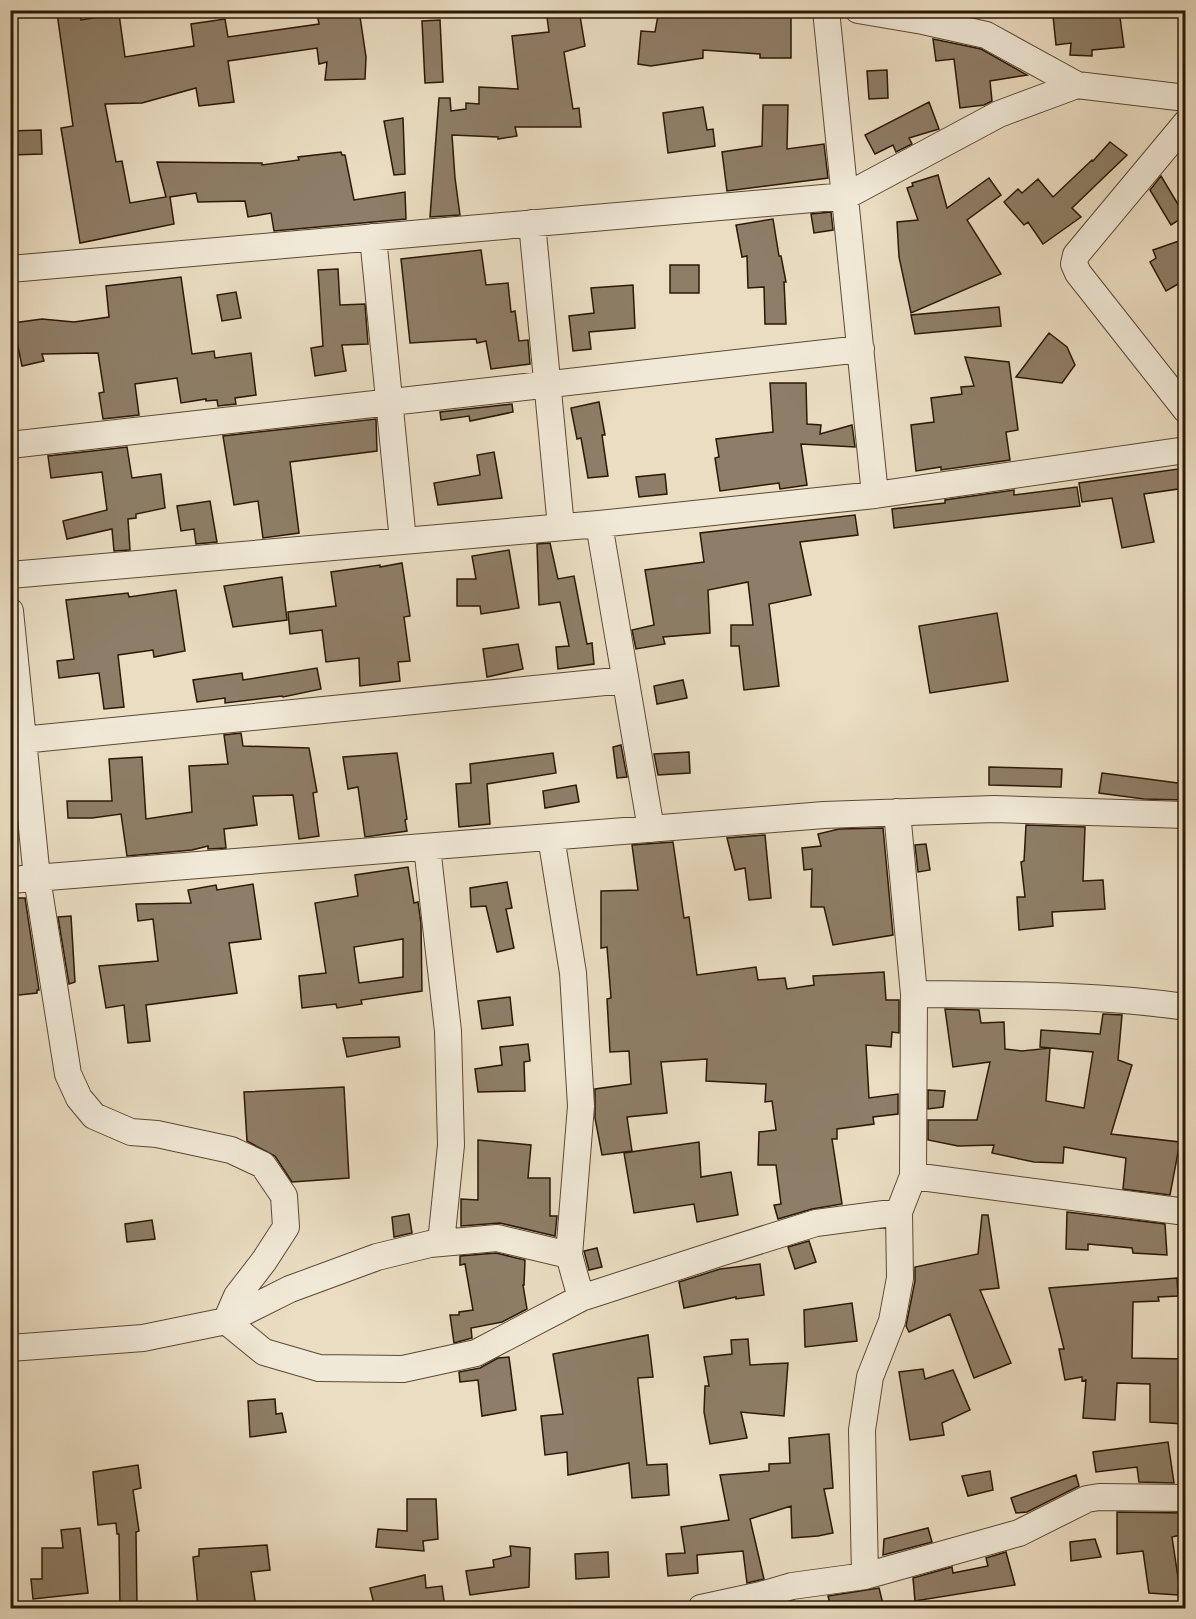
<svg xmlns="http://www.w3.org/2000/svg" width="1196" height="1619" font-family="'IM FELL Great Primer',serif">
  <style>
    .building { fill: #8e7e67; stroke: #2b1805; stroke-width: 1.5; fill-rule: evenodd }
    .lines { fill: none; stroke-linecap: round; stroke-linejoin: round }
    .minor-casing { stroke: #5b4934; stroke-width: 28 }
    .minor { stroke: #f1e9d7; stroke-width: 26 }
  </style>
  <rect width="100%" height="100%" fill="#eaddc2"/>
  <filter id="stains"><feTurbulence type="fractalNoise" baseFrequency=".00333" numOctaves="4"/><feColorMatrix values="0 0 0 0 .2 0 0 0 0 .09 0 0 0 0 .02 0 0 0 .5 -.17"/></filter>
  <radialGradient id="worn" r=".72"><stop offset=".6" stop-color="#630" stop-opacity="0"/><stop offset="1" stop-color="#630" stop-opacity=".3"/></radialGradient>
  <path class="building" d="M71 10H80L81 20 119 14 125 57 194 46 191 24 225 19 228 37 319 24 317 13 359 10 366 57 365 79 325 80 327 62 319 64 317 48 228 61 234 102 199 106 196 88 142 103 105 104 116 162 122 161 130 203 166 197 157 162 262 163V165L299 160 298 157 341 152 342 155H345L354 200 405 192 406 219 274 231 271 213 248 217 245 201 198 202 196 193 170 197 174 224 80 243 61 128 73 126 57 13Z
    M546 10H579L585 46 564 52 573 109 579 108 581 127H515L517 136 498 139V137L452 135 455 178 460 215 430 217 439 98H450L451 111 466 109V103L479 104V87L518 89 512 36 549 32Z
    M659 10H791V58H760V54L703 50V58L651 66 638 64 641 31 655 32Z
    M1096 10H1119L1124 47 1092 50V56L1070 55 1071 43 1056 45 1053 16Z
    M440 20 443 82 425 83 422 21Z
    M933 39 981 49 1027 75 990 81 992 101 984 105 960 108 954 59 936 61Z
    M887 70 888 98 869 99 867 71Z
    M929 102 939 129 909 138 912 144 896 152 893 145 875 154 865 135Z
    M763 105H788L787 149 824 144 828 178 727 191 722 152 762 146Z
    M703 107 707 130 713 129 715 146 668 153 663 113Z
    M403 118 405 174 394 175 384 121Z
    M41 130 42 154 10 155V131Z
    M1110 142 1127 155 1072 208 1081 217 1043 244 1028 222 1024 225 1004 202 1018 189 1022 193 1038 179 1053 197 1092 160 1093 161Z
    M938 175 947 208 989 178 1001 195 967 220 1001 274 911 313 899 257 897 222 918 220 907 188 913 186 912 183Z
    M1161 176 1185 216 1171 225 1150 190Z
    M831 212 833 230 814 233 811 214Z
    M773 219 779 256H781L786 282H784L786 324H765L764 287 748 288 747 256 742 257 736 225Z
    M1179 241 1185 256V280L1166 291 1150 262 1156 258 1153 250Z
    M481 250 486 285 508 283 511 312 515 311 519 341 528 340 530 364 491 369 486 341 477 343 476 339 410 343 401 259Z
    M670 265H699V293H670Z
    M338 269 340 305 365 304 368 344 342 345 346 371 315 376 311 348 323 346 318 270Z
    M181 277 192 354 214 351 215 358 251 353 256 395 235 398 236 404 218 406 217 400 206 401V399L181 403 177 378 135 384 139 415 103 419 99 393 104 392 98 353 42 354 44 361 22 366 13 323 42 319 74 322 109 317 106 286Z
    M633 285 635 328 589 332 591 349 573 351 569 316 594 313 591 288Z
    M236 292 241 318 222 321 217 295Z
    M999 307 1001 326 915 334 911 315Z
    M1049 333 1067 347 1075 365 1062 383 1016 377Z
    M965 357 1009 362 1018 430 1006 432 1010 460 941 470V467L916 471 911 425 934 422 931 398 962 394 961 387 974 386Z
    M770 383H806L807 424 821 425 820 434 852 425 855 447 801 444 807 485 780 489 779 483 720 491 715 458 719 457 716 439 773 432Z
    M599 402 605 435H602L608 476 588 478 581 438 577 439 571 408Z
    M512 404 513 412 470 421 469 416 441 420 440 412Z
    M376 419 377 451 290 462 299 533 263 538 258 501 234 505 223 436Z
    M127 447 132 478 161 474 165 508 136 514V518L128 519 130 550 114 551 112 529 67 539 63 521 107 510 102 472 51 478 48 456Z
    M494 452 502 498 438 505 434 483 480 475 477 455Z
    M1185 468V488L1144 494 1154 542 1122 548 1112 498 1082 502 1079 483Z
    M665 474 667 494 639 497 636 477Z
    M1077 487 1080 506 894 528 892 509 945 503V500L1014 490V495Z
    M210 501 217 542 196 544 194 529 181 531 177 506Z
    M855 515 858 535 800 542 811 595 769 604 779 686 744 690 739 646H731V625H753L748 582 708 590 710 633 663 637 665 644 636 649 632 630 654 625 645 570 704 562 700 533Z
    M550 543 558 579 574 576 587 644 592 643 594 664 558 669 556 647 569 646 560 602 539 605 537 544Z
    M509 550 519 608 481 614 480 606H457V579H476L472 556Z
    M402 563 410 616 404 617 410 661 398 662 400 681 360 686 359 658 326 662 322 630 290 634 288 612 336 606 331 572 380 565V567Z
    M282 577 287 620 233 627 224 586Z
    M176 590 185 651 154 657 153 650 118 655 124 707 104 709 99 673 59 678 57 661 74 659 66 600 128 593 129 597Z
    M997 613 1008 681 930 693 919 626Z
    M518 644 523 669 487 677 483 649Z
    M317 668 321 689 283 697 282 696 225 703V698L197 702 193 680 242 673 243 680Z
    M683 680 687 698 657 704 654 686Z
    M241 733 243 746 309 748 317 792 313 793 319 836 299 839 293 795 253 796 257 825 224 829 226 848 208 849V846L192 850 127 856 121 814 92 818H68L67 801H112L109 759 142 757 146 819 192 812 189 766 228 764 224 735Z
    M621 745 627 777 617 778 613 747Z
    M689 752 690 773 658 775 654 754Z
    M397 753 407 819 405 820 407 831 365 837 358 787 348 789 343 757Z
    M553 753 556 773 487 784 490 824 459 827 456 784 471 783 470 764Z
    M989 767 1062 769 1061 787 989 785Z
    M1102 773 1185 784V800L1144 799 1099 793Z
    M576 785 579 802 545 808 543 791Z
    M1026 825 1085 827 1083 881 1103 880 1105 909 1052 912 1053 926 1019 930 1017 897H1025L1021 862 1024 861Z
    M883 828 893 935 833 945 824 907H811L812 869 804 870 802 848 821 846 818 834 839 829Z
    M765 835 771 898 749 900 745 868 735 870 727 838Z
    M673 842 684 918 689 917 697 975 756 967 758 980 785 978 787 989 814 985 813 976 884 972 886 1000H899V1033L892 1032 891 1047 866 1045 869 1098 898 1094V1114L873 1117 874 1124 837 1129V1139H832L842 1204 812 1209 778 1219 774 1205 781 1204 776 1165H758L759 1132 776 1130 772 1101 765 1102 766 1084 706 1081 707 1059 661 1062 667 1113 627 1117 632 1151 602 1155 595 1118V1089L631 1084 629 1051 610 1052 607 999 611 998 607 947 601 948V891L638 890 632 845Z
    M926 844 930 870 918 872 915 845Z
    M408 867 414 903 418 902 421 924 422 991 361 1000 362 1004 337 1008 336 1004 302 1008 299 976 326 973 315 903 358 896 355 875ZM403 939V977L359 983 354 947Z
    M507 882 512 908 506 909 514 948 497 952 486 906 471 907 470 888Z
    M253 884 261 939 229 943 237 993 146 1005 150 1041 128 1043 124 1005 106 1008 99 966 158 961 153 919 138 921 136 904 191 903 188 890 216 885 217 890Z
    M10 898H25L39 990H37V993L10 996Z
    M71 916 75 982 69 984 58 917Z
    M510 997 513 1025 482 1029 478 1001Z
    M945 1009 979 1010 981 1023 1004 1022 1005 1049 1022 1051 1050 1048 1046 1101 1084 1108 1093 1052 1040 1047 1041 1030 1100 1034 1103 1014 1122 1015 1118 1060 1132 1065 1111 1134 1180 1142 1170 1195 1123 1189 1126 1158 1064 1147 1063 1163 1034 1162 992 1153 994 1145 958 1146 928 1140V1120H977L990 1062 953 1067Z
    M399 1037 400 1047 347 1057 343 1038Z
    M528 1044 530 1061 524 1062 525 1091 478 1092 475 1069 502 1065 500 1047Z
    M344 1087 349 1178 292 1182 275 1156 247 1141 244 1092Z
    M928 1090 945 1091 943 1107 928 1109Z
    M478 1140 531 1145 528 1178H550V1216H557L555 1236 500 1223 461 1226V1199L478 1200Z
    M699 1142 701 1177 731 1172 738 1215 697 1222 694 1204 634 1213 624 1153Z
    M1067 1212 1165 1224 1167 1255 1133 1253 1132 1248 1088 1244V1250L1066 1249Z
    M409 1214 412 1233 394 1237 392 1217Z
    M982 1215H988L999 1288 980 1290 1011 1363 974 1378 950 1314 909 1332 906 1326 915 1281V1267L978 1254Z
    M152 1220 155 1239 127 1242 125 1224Z
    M809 1241 816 1262 795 1269 788 1247Z
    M597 1248 602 1267 589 1270 584 1251Z
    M496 1253 525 1260 524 1285H523L527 1309 502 1322 471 1328 472 1338 454 1343 450 1315H459V1312L473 1310 465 1264 460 1265V1256Z
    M760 1264 764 1295 736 1299V1297L684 1308 679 1282 720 1269Z
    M1177 1278 1178 1296 1158 1297 1159 1301 1133 1302 1132 1358 1185 1359V1424L1150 1422V1384L1117 1383 1115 1420 1083 1418 1086 1380 1082 1381V1377L1065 1380 1059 1349H1064L1049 1288Z
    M852 1303 857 1341 805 1347 804 1310Z
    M648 1335 653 1377 638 1378V1381L647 1465 667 1464 669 1495 632 1498 629 1463 568 1475 567 1452 545 1455 541 1416 563 1414 553 1354Z
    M748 1339 750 1365 788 1363 784 1416 741 1412 747 1438 710 1444 704 1412 705 1386H709L704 1357 732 1354 731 1340Z
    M509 1357 516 1410 482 1416 478 1380 460 1382 459 1372 480 1368 498 1358Z
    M923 1369 925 1379 953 1370 970 1410 942 1423 944 1435 910 1440 899 1372Z
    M275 1399 276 1414 282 1413 286 1432 250 1437 248 1401Z
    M829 1434 833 1488 824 1489 833 1533 818 1536 792 1538 791 1506 750 1519 764 1579 747 1583 743 1551 697 1555 698 1573 668 1576 666 1554 685 1553 681 1527 729 1520 720 1475 769 1471V1464L790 1463 789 1438Z
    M1168 1442 1174 1483 1139 1482 1137 1467 1096 1472 1093 1452Z
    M138 1465 141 1488 133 1490 139 1531 136 1532 137 1608H120L119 1534H117L116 1523 98 1525 93 1472Z
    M990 1471 993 1490 968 1496 962 1476Z
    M1076 1475 1079 1486 1027 1512 1016 1513 1011 1498Z
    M407 1499H436L438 1539 423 1541 424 1551 376 1547 378 1529 407 1531Z
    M1117 1512 1185 1513V1534L1172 1537 1179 1584 1178 1595 1149 1593 1143 1551 1117 1554Z
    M80 1528 88 1593 33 1599 31 1579H42V1548H63L61 1530Z
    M928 1528 932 1542 883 1555 884 1539Z
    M1095 1539 1101 1557 1071 1561 1070 1542Z
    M267 1545 270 1570 251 1572 256 1608 198 1607 193 1557 199 1556V1549Z
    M510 1546 530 1548 529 1587 470 1595 466 1571 494 1567 493 1560 511 1556Z
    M608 1552 609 1577 576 1579 575 1554Z
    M1006 1552 1015 1585 915 1601 913 1578 952 1567 953 1573 988 1566 986 1558Z
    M425 1575 426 1588 442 1586 445 1608H375L370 1588Z
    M879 1588 884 1608H831L828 1596Z"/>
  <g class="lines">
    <g class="minor-casing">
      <path id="minor" d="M826 10 875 495
        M858 10 923 21 986 35 1077 85 1186 98
        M1186 123 1076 255 1074 264 1078 273 1186 410
        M532 223 561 527
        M373 237 403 541
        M10 269 846 196 999 114 1077 85
        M10 445 861 349
        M599 524 651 829
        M10 575 599 524 875 495 1186 450
        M10 611 37 878 68 1074 79 1098 94 1116 131 1132 157 1134 231 1150 263 1165 284 1196 286 1227 264 1261 237 1296 226 1321 264 1352 319 1368 403 1369 476 1353 581 1298 720 1253 816 1223 899 1212
        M22 740 625 680
        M551 837 573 973 581 1106 569 1255 581 1298
        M427 847 448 1031 451 1145 441 1243
        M10 880 824 815 994 809 1186 815
        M914 994C1005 995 1095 994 1186 1007
        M913 1176 1186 1212
        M10 1348 143 1338 226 1321 290 1289 377 1257 430 1244 497 1238 569 1255
        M865 1576 862 1430 870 1377 892 1321 900 1278 899 1212 913 1176 914 994 897 812
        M701 1608 761 1595 792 1586 865 1576 1019 1533 1087 1499 1099 1497 1186 1498"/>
    </g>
    <use href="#minor" class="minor"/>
  </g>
  <rect width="1196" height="1619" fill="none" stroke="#eaddc2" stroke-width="36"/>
  <rect x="12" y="12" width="1172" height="1595" fill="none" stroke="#2b1805" stroke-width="3"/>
  <rect x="18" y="18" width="1160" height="1583" fill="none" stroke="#2b1805" stroke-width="1.5"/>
  <rect width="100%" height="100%" filter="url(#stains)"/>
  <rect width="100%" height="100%" fill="url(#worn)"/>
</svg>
